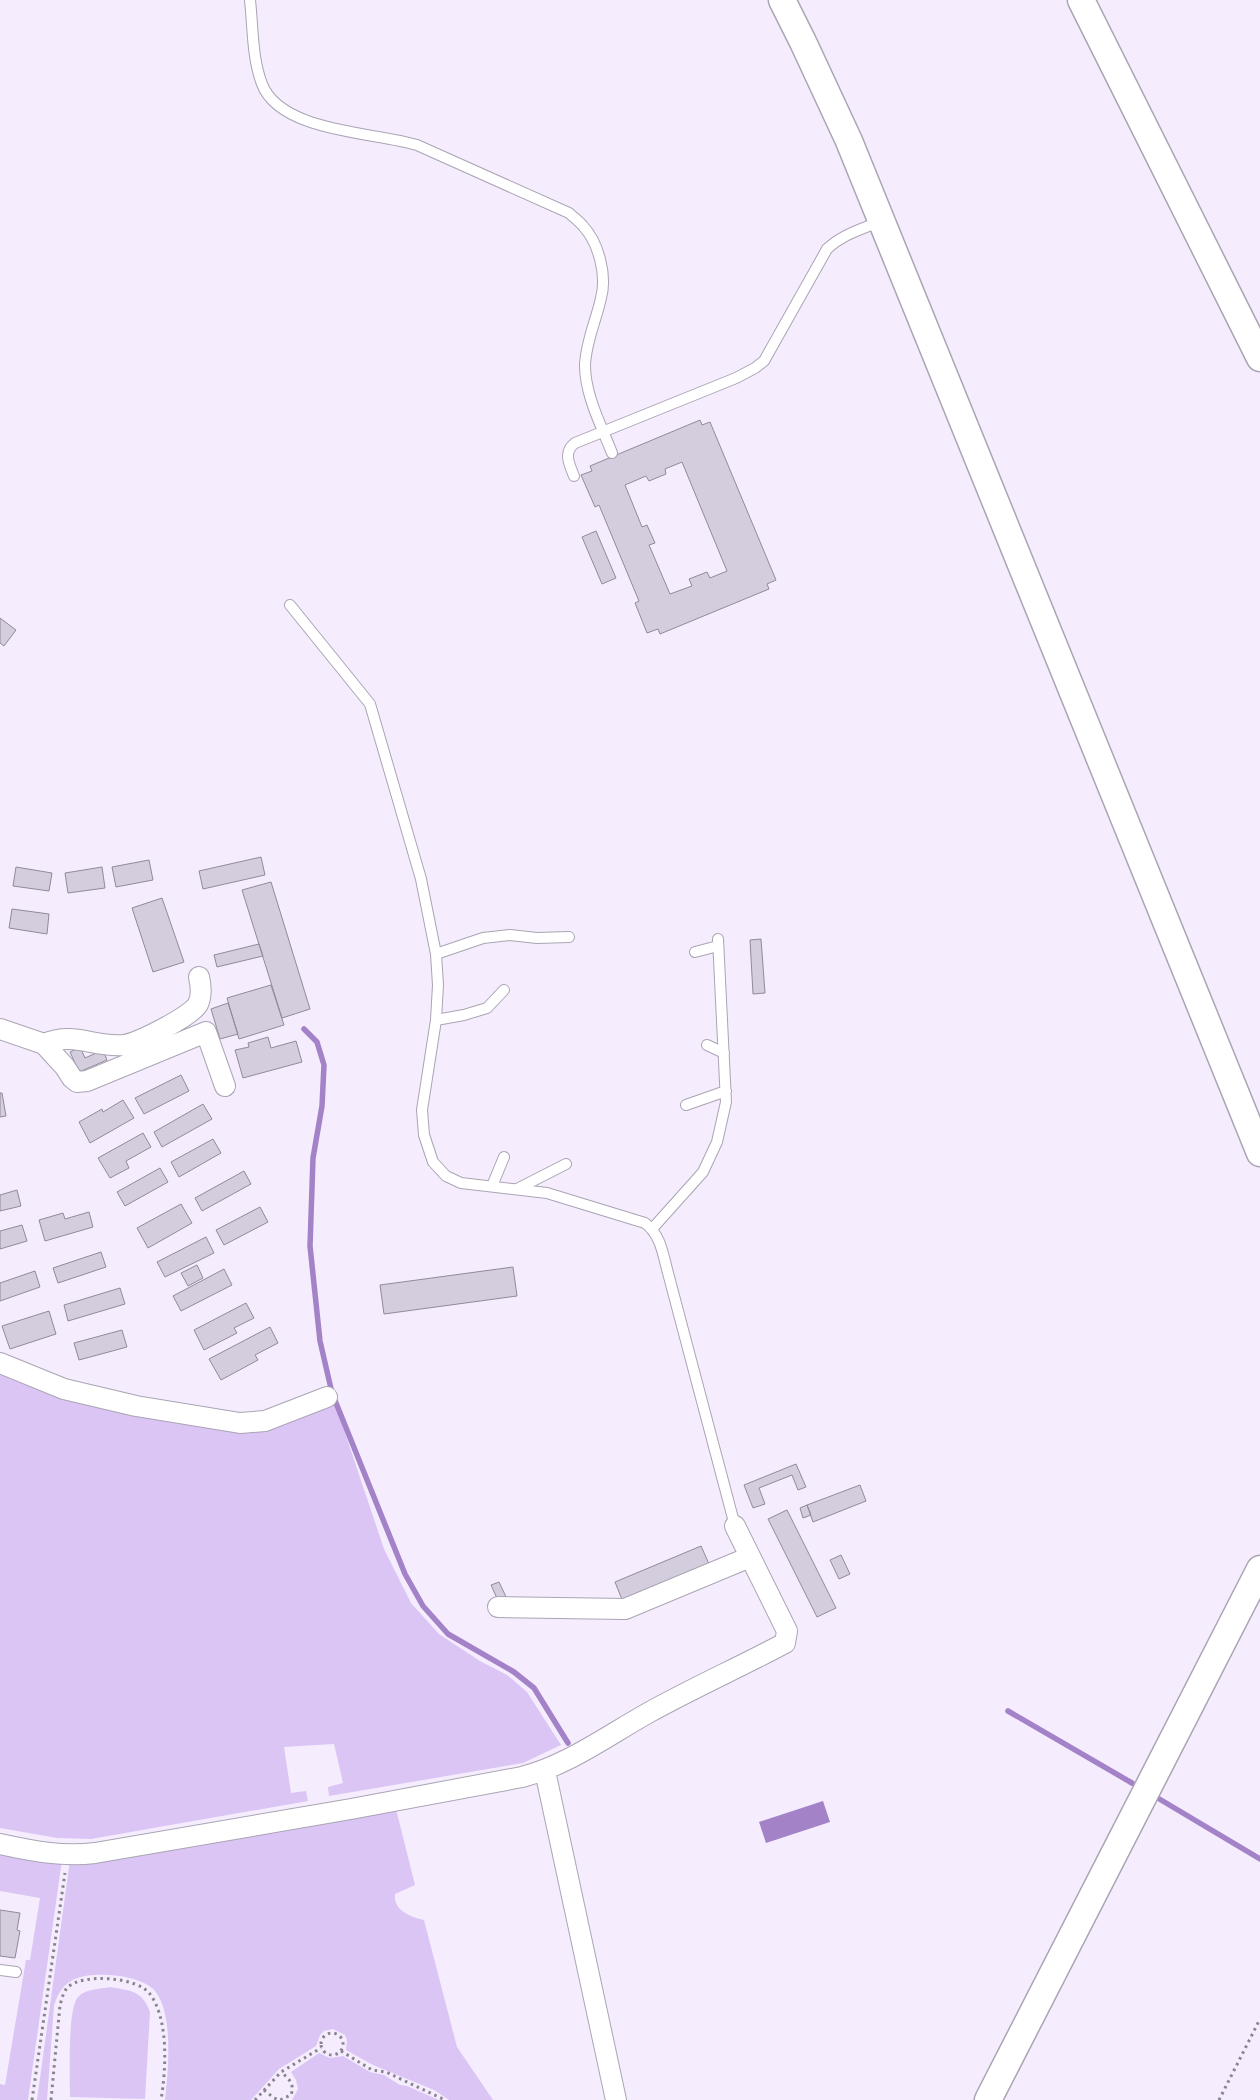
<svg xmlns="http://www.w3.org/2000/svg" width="1260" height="2100" font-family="'Alegreya Sans',sans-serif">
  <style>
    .green { fill: #dbc5f5 }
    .water { fill: #a382c8 }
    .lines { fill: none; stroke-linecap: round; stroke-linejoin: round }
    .stream { stroke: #a382c8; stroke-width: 5.5 }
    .building { fill: #d4cddd; stroke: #918a99; fill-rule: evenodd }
    .service-casing { stroke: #aaa4b3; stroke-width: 12 }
    .minor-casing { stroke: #aaa4b3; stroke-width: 22 }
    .tertiary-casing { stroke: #aaa4b3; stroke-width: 29 }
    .path { stroke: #88838e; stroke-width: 3; stroke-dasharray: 2.5 4; stroke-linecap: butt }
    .service { stroke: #fff; stroke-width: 10 }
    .minor { stroke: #fff; stroke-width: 20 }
    .tertiary { stroke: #fff; stroke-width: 26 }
  </style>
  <rect width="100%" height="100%" fill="#f5edfe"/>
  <path class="green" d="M0 1370 268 1426 335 1403 384 1549 411 1603 439 1634 480 1661 507 1675 527 1692 561 1745 523 1763 329 1796 328 1787 343 1783 334 1744 284 1747 291 1793 306 1791 308 1801 91 1839 57 1838 0 1828Z
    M396 1809 415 1885 395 1894C393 1911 411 1917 424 1920L457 2047 493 2100H449L434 2090 373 2065 346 2050 347 2040 345 2035 333 2029 324 2031 320 2035 316 2046 279 2069 251 2100H165C168 2072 174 2014 155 1991 141 1974 88 1970 71 1981 61 1987 57 1996 54 2006L47 2100H37L70 1860Z
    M0 1848 62 1860 28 2100H0V2084L5 2085 26 1960H30L40 1898 0 1891Z
    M110 1987C131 1991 142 1990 150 2012L145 2099 70 2097C70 2078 67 2009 78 1997 85 1989 100 1989 110 1987Z
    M319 2053 330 2058 343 2056 370 2072 384 2075 400 2085 407 2086 439 2100H292L298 2089 296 2080 291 2072Z"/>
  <path class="water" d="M823 1801 830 1822 766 1843 759 1822Z"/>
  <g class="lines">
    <path class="stream" d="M304 1029 317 1042 324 1065 322 1106 313 1158 310 1246 320 1341 332 1393 405 1574 423 1606 448 1634 514 1672 534 1688 568 1743
      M1008 1711 1132 1783
      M1156 1797 1260 1859"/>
  </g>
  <path class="building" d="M700 420 702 425 710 422 776 580 767 584 769 589 660 634 658 629 647 633 635 603 639 601 599 505 595 507 581 475 592 471 590 466ZM682 462 727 571 710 578 707 572 689 579 692 586 670 594 649 545 655 543 647 525 642 527 625 485 646 476 649 481 666 474 665 469Z
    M596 531 616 578 602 584 582 537Z
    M0 618 16 630 4 646 0 643Z
    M261 857 265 875 203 889 199 871Z
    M149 860 153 880 116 887 112 867Z
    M16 867 52 873 49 891 13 886Z
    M102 867 105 888 68 893 65 873Z
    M271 882 310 1009 282 1018 242 890Z
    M162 898 184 962 153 972 132 908Z
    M12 909 49 914 47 934 9 928Z
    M761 939 765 993 753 994 750 940Z
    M259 944 263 956 217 967 214 955Z
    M271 985 284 1025 239 1039 227 998Z
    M228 1003 238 1034 220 1039 211 1009Z
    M268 1037 271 1048 296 1041 302 1062 243 1078 235 1050 249 1047 248 1043Z
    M80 1047 85 1058 103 1050 107 1060 79 1072 70 1052Z
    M181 1075 189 1091 144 1114 135 1098Z
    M0 1093H2L6 1116 0 1117Z
    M123 1100 134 1118 90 1143 79 1122 102 1109 103 1112Z
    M203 1104 212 1119 162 1147 154 1132Z
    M143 1133 151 1147 126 1161 129 1168 110 1178 98 1158Z
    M213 1139 221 1153 179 1177 171 1162Z
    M160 1168 168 1182 125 1206 117 1192Z
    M244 1171 251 1184 202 1211 195 1198Z
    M17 1190 21 1206 0 1211V1195Z
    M181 1204 192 1223 148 1248 137 1228Z
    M260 1207 268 1222 224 1245 216 1230Z
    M89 1212 93 1227 45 1241 39 1220 63 1213 65 1219Z
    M22 1225 27 1241 0 1249V1231Z
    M206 1237 214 1253 165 1277 157 1262Z
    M101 1252 106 1267 58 1283 53 1268Z
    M197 1265 203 1278 188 1286 181 1273Z
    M513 1267 517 1296 384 1314 380 1285Z
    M224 1269 232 1285 181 1311 173 1296Z
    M35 1271 40 1287 0 1301V1283Z
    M120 1288 125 1304 68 1321 64 1305Z
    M246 1303 254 1318 234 1328 237 1333 204 1350 194 1330Z
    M49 1311 56 1334 10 1349 2 1326Z
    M270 1327 278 1343 255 1355 258 1360 221 1380 209 1359Z
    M122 1330 127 1347 79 1360 74 1343Z
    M796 1464 806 1487 798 1490 792 1475 759 1488 765 1504 753 1508 744 1485Z
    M860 1485 866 1501 813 1522 807 1505Z
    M807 1505 811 1515 803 1518 800 1508Z
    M787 1510 836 1608 817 1617 768 1519Z
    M701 1546 710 1566 623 1602 615 1582Z
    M841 1555 850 1574 839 1579 830 1560Z
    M499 1582 508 1601 500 1605 491 1585Z
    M0 1910 20 1913 17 1930 20 1931 15 1958 0 1956Z"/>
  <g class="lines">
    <g class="service-casing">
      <path id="service" d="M250 0C253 27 252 58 262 84 280 132 374 132 417 145L569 213C573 217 579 221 583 226 599 243 607 276 601 298 596 321 586 341 585 365 585 395 601 425 612 453
        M574 476C569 464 563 452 575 443L736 378 755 368 764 361 827 249C843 234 862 229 881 221
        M290 605 370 704 421 879 436 954 438 985 436 1020 422 1110 424 1135 433 1162 446 1176 461 1183 547 1193 645 1223C661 1235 663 1255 668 1273L735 1526
        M695 952 718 946
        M436 954 483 938 510 935 537 938 569 937
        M436 1020 464 1015 487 1008 504 990
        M707 1045 724 1053
        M686 1105 726 1091
        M492 1186 504 1157
        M517 1189 566 1164
        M652 1229 703 1172 717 1142 726 1102 718 939
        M0 1970 16 1972"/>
    </g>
    <g class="minor-casing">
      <path id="minor" d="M0 1029 44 1044 65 1067 72 1078 77 1082 87 1081 206 1032 225 1086
        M44 1044C75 1031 93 1048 124 1045 138 1043 192 1016 198 1004 202 996 201 986 199 977
        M0 1363 64 1389 136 1406 240 1423 265 1421 327 1397
        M498 1607 625 1609 750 1557
        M545 1771 616 2100
        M0 1844C32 1851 62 1857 95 1853L351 1809 522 1777C568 1765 607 1736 648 1713 693 1688 740 1667 785 1643L787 1631 735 1526"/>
    </g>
    <g class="tertiary-casing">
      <path id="tertiary" d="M782 0 803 42 849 141 1260 1153
        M1081 0 1260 358
        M988 2100 1260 1569"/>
    </g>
    <path class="path" d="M321 2044a11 11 0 1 1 22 0a11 11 0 1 1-22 0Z
      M341 2051 372 2070 386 2072 445 2100
      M264 2090 274 2098 280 2100 291 2095C295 2084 289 2079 281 2072
      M32 2100 65 1873
      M51 2100 60 2005C62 1999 63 1992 68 1987 83 1973 138 1977 150 1994 169 2020 166 2070 161 2100
      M255 2100 281 2072 321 2048
      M1219 2100 1260 2019"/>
    <use href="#service" class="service"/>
    <use href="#minor" class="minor"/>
    <use href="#tertiary" class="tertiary"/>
  </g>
</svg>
